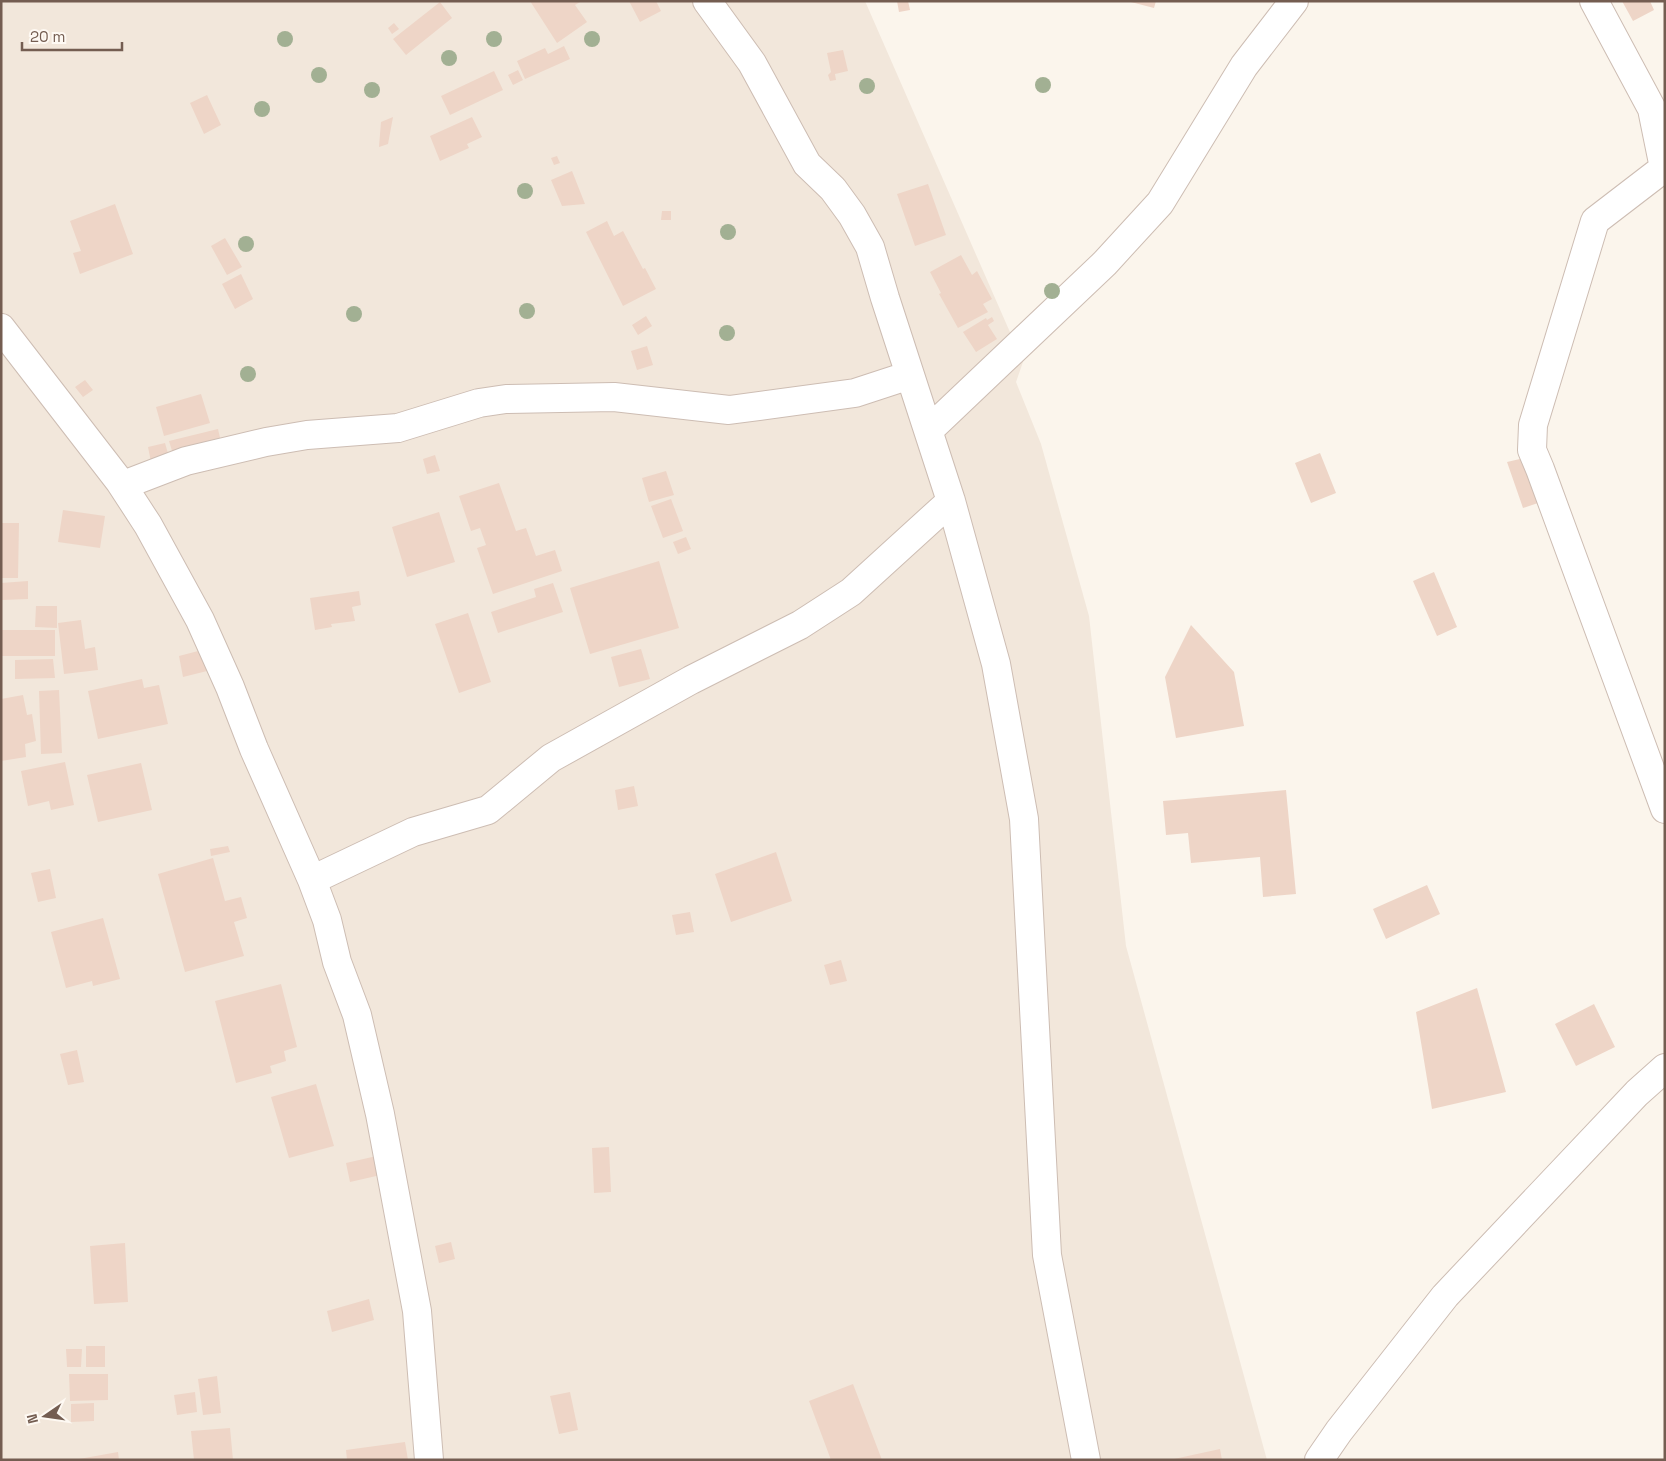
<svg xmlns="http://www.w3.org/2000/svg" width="1666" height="1461" font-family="'Space Grotesk',sans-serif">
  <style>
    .residential { fill: #f2e7db }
    .building { fill: #eed5c7 }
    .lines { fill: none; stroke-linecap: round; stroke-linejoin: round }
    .minor-casing { stroke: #cdbdb3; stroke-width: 30 }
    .minor { stroke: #fff; stroke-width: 28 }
    .tree { fill: #a2b093 }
  </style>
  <rect width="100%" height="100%" fill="#fbf5ec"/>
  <path class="residential" d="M1 1H865L1023 362 1016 382 1041 444 1089 616 1126 946 1267 1460H1Z"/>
  <path class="building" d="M530 1H582L575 5 587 22 557 43Z
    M629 1H656L661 11 640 22Z
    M897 1H908L910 10 899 12Z
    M1127 1H1156L1154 8Z
    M1622 1H1650L1654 10 1633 21Z
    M440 2 452 18 406 55 393 39Z
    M394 23 399 29 392 34 388 28Z
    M564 46 570 59 525 79 517 61 545 48 548 54Z
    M843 50 848 71 835 74 836 80 830 81 828 75 831 72 827 53Z
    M518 70 523 80 513 85 508 75Z
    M494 71 503 90 450 115 441 96Z
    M207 95 221 125 204 134 190 103Z
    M393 117 388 144 379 147 381 122Z
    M472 117 482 137 467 144 469 148 440 161 430 136Z
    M557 156 560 163 554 165 551 158Z
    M572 171 585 204 562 206 551 180Z
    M928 184 946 235 915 246 897 194Z
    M115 204 133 254 80 274 73 253 81 251 70 221Z
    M662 211H671V220H661Z
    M607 221 614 236 623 231 643 269 645 268 656 289 623 306 586 232Z
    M225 238 242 267 227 275 211 246Z
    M961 255 972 275 977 271 992 299 983 304 988 312 958 328 939 294 941 293 930 272Z
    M241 274 253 299 235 309 222 284Z
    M646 316 652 326 638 335 632 325Z
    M992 317 994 321 988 325 997 339 976 352 963 332 986 318 987 320Z
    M647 346 653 365 637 370 631 351Z
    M85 380 93 390 83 397 75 387Z
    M201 394 210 423 164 436 156 407Z
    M218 429 221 442 173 454 169 441Z
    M165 443 169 457 151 462 148 447Z
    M1320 453 1336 493 1311 503 1295 463Z
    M435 455 440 471 427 474 423 459Z
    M1524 458 1538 503 1523 508 1507 462Z
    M666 471 674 495 649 502 642 478Z
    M499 483 516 531 526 528 536 556 555 550 562 571 493 594 477 548 486 545 480 528 471 531 459 496Z
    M671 499 683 531 663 538 651 506Z
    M63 510 105 516 100 548 58 542Z
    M439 512 455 562 407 577 392 527Z
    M1 523H19L18 578H1Z
    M686 537 691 549 678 554 673 542Z
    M659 561 679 628 590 654 570 588Z
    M1434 572 1457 627 1437 636 1413 581Z
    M28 581V599L2 600 1 583Z
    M553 583 563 612 498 633 491 612 536 597 534 589Z
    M359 591 361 605 352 607 355 621 331 624 332 627 315 630 310 598Z
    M36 606H57V628L35 627Z
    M468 613 491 682 459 693 435 624Z
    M81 620 85 649 95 647 98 670 64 674 58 623Z
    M1191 625 1234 672 1244 726 1176 738 1165 677Z
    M1 630H55V656H1Z
    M641 649 650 679 619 687 611 657Z
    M202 650 207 671 183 677 179 656Z
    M53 659 55 678 15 679V660Z
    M142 679 144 688 159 685 168 724 98 739 88 691Z
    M59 690 62 753 41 754 39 691Z
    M23 695 27 715 32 714 36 741 25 744 26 757 1 761V699Z
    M65 762 74 805 51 810 49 801 28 806 21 771Z
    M141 763 152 810 98 822 87 775Z
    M634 786 638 806 618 810 615 790Z
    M1286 790 1296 894 1263 897 1260 857 1191 863 1188 833 1166 835 1163 801Z
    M228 846 230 852 211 856 210 849Z
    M776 852 792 901 731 922 715 874Z
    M213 858 225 901 241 897 247 918 234 922 244 956 185 972 158 874Z
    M50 869 56 898 38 902 31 873Z
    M1427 885 1440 914 1386 939 1373 909Z
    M690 912 694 932 676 935 672 915Z
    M103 918 120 979 93 986 92 981 66 988 51 932Z
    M841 960 847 981 830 985 824 965Z
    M281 984 297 1047 284 1051 286 1061 270 1066 272 1073 236 1083 215 1001Z
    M1477 988 1506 1092 1432 1109 1416 1012Z
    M1594 1004 1615 1047 1576 1066 1555 1024Z
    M77 1050 84 1082 68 1085 60 1054Z
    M316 1084 334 1146 289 1158 271 1097Z
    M609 1147 611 1192 594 1193 592 1148Z
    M381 1155 385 1174 350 1182 346 1163Z
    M451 1242 455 1259 439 1263 435 1246Z
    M125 1243 128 1302 94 1304 90 1246Z
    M369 1299 374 1320 332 1332 327 1311Z
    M86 1346H105V1367H86Z
    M66 1349H82L81 1367H67Z
    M69 1374H108V1400L70 1401Z
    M217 1376 221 1413 203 1415 198 1379Z
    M853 1384 882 1460H831L809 1401Z
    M195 1392 197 1412 177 1415 174 1395Z
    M570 1392 578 1430 559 1434 550 1396Z
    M94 1403V1421L71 1422V1404Z
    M230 1428 233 1460H194L191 1431Z
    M405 1442 408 1460H347L346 1450Z
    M1220 1449 1222 1460H1174V1459Z
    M118 1452 119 1460H79V1459Z"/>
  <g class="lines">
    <g class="minor-casing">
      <path id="minor" d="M707 1 752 63 807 164 833 189 852 215 870 247 885 298 951 501 996 664 1024 819 1047 1255 1086 1460
        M1594 1 1652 109 1664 168 1595 221 1533 425 1532 450 1540 469 1665 809
        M1 328 120 482 148 525 200 620 230 687 254 749 312 880 327 920 337 962 357 1015 380 1114 417 1311 429 1460
        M929 430 1105 263 1160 203 1244 66 1294 1
        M120 482 126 484 186 461 266 442 307 435 398 428 479 403 506 399 614 397 729 410 855 393 910 375
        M312 880 413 832 488 810 551 758 691 680 800 625 851 592 951 501
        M1319 1460 1339 1431 1445 1296 1637 1093 1665 1068"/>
    </g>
    <use href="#minor" class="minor"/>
  </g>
  <g class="tree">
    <circle cx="285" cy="39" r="8"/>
    <circle cx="494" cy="39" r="8"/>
    <circle cx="592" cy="39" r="8"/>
    <circle cx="449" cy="58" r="8"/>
    <circle cx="319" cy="75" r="8"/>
    <circle cx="1043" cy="85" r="8"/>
    <circle cx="867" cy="86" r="8"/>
    <circle cx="372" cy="90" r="8"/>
    <circle cx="262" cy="109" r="8"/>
    <circle cx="525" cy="191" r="8"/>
    <circle cx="728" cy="232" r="8"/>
    <circle cx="246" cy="244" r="8"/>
    <circle cx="1052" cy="291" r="8"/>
    <circle cx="527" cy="311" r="8"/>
    <circle cx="354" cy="314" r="8"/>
    <circle cx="727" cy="333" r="8"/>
    <circle cx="248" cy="374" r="8"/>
  </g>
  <rect width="1666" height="1461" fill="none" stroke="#745d51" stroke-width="5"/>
  <g transform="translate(45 1416) rotate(257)" stroke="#fef9f3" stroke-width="4" paint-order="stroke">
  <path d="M0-4L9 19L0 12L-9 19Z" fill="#745d51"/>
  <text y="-8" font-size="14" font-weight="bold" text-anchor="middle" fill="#745d51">N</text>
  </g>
  <path d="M22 42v8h100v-8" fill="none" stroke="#745d51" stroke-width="2.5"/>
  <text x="30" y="42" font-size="15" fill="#745d51" stroke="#fef9f3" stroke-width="4" paint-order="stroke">20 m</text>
</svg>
